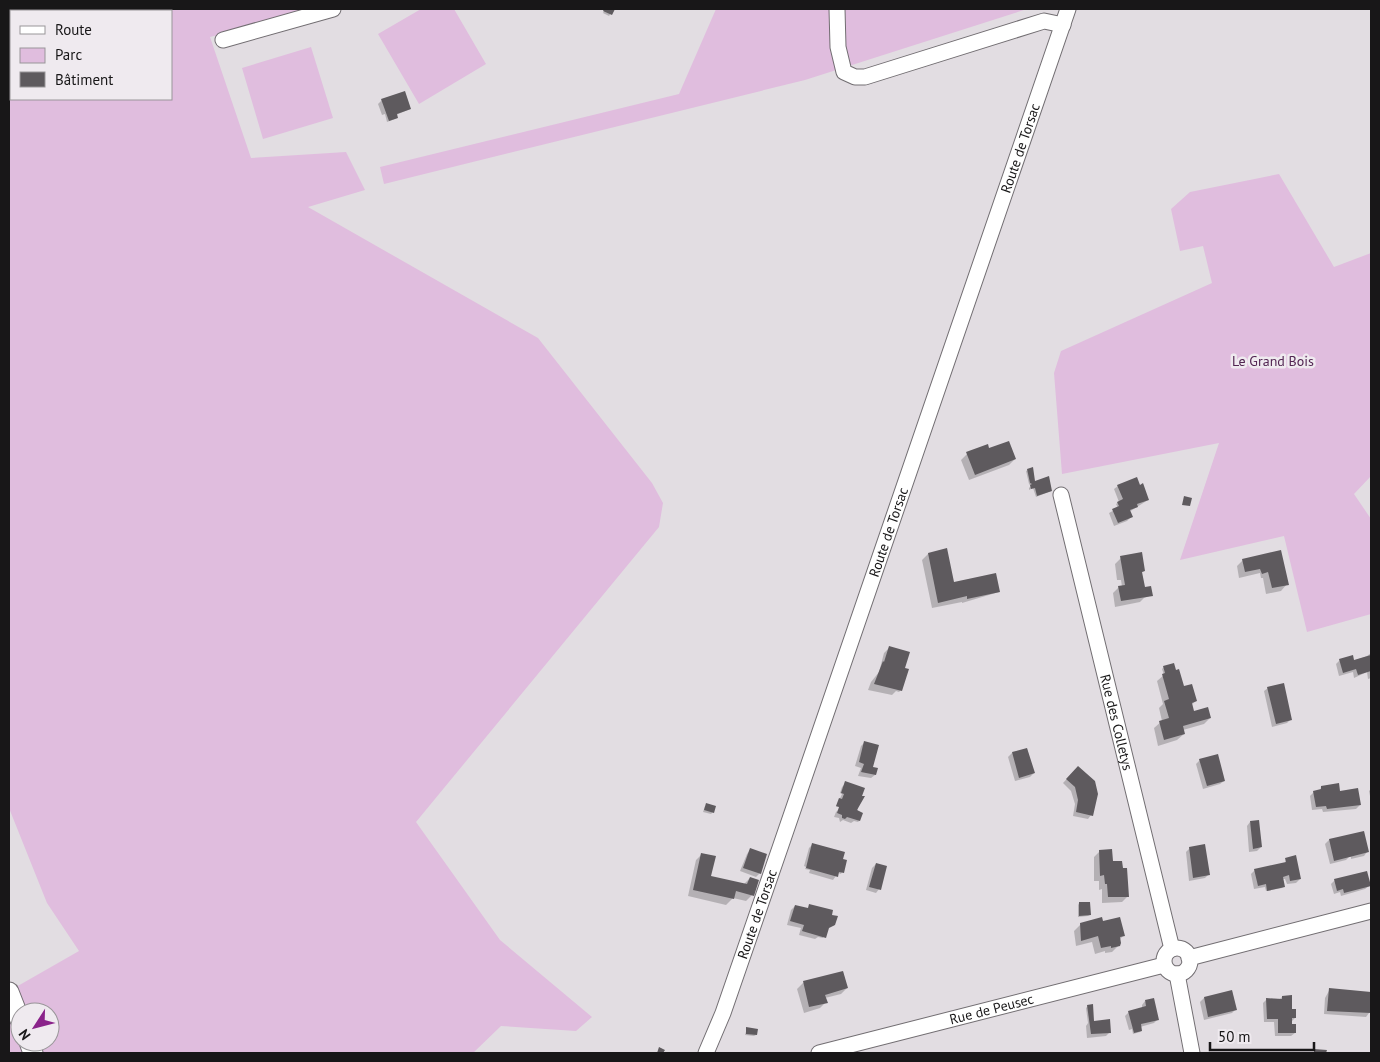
<svg xmlns="http://www.w3.org/2000/svg" width="1380" height="1062" font-family="'PT Sans',sans-serif">
  <style>
    .green { fill: #e0bdde; fill-rule: evenodd }
    .shadow { fill: #0003 }
    .building { fill: #5e5a5e }
    .lines { fill: none; stroke-linecap: round; stroke-linejoin: round }
    .minor-casing { stroke: #726e72; stroke-width: 17 }
    .major-casing { stroke: #726e72; stroke-width: 21 }
    .minor { stroke: #fff; stroke-width: 15 }
    .major { stroke: #fff; stroke-width: 19 }
    .labels { text-anchor: middle; stroke-width: 5; stroke-linejoin: round; paint-order: stroke }
    .street-label { font-size: 14px; fill: #181718; stroke: #efeaef }
    .park-label { font-size: 14px; fill: #522552; stroke: #efeaef }
  </style>
  <rect width="100%" height="100%" fill="#e2dde2"/>
  <path class="green" d="M9 9H318L210 37 251 158 346 152 365 190 308 207 538 338 652 483 663 503 659 527 416 822 500 940 592 1017 576 1031 501 1026 473 1053H9V991L79 951 47 903 9 808ZM11 11H171V99H11ZM20 1012H50V1042H20Z
    M421 9H454L486 64 419 104 378 34Z
    M716 9H1027L805 80 384 184 380 167 679 94Z
    M311 47 333 118 263 139 242 68Z
    M1279 174 1334 267 1371 253V476L1354 494 1371 519V614L1307 632 1284 536 1180 560 1219 443 1062 474 1054 373 1061 351 1212 283 1203 246 1180 251 1171 209 1190 192Z"/>
  <path class="shadow" d="M605 9H614L609 16 603 13Z
    M382 100 410 109 396 115 397 118 395 119 387 122 385 114 382 115 378 104Z
    M989 450 1015 459 1009 465 969 480 961 460 967 454Z
    M1028 470 1034 483 1051 491 1036 497 1033 488 1029 490V488L1031 486 1029 484 1026 471Z
    M1118 486 1148 500 1129 512 1131 517 1127 521 1114 526 1109 513 1118 508 1116 504 1119 502 1114 489Z
    M946 550 953 583 999 592 962 603V602L932 608 922 560 928 554Z
    M1280 552 1287 584 1281 591 1266 594 1263 578H1261L1260 573 1239 578 1237 566 1243 560Z
    M1121 558 1144 571 1141 573 1144 590 1152 595 1144 598 1140 602 1115 607 1113 593 1119 587H1122L1121 580H1117L1115 564Z
    M890 647 902 669 901 690 899 692 896 691 892 695 868 690 871 682 879 672 884 653Z
    M1371 653V678L1368 679 1367 672 1354 678 1353 672 1339 676 1336 664 1340 660 1353 661 1367 656Z
    M1164 667 1196 701 1191 705 1193 713 1210 718 1204 724 1183 730 1184 734 1177 740 1158 746 1154 728 1162 721 1159 708 1163 704 1157 681 1164 675 1162 669Z
    M1268 688 1291 719 1287 723 1272 727 1264 691Z
    M865 742 875 775 871 778 858 776 861 768 855 766 861 746Z
    M1027 749 1034 773 1030 777 1015 781 1008 757 1012 753Z
    M1200 760 1224 781 1220 784 1203 789 1196 764Z
    M1078 767 1091 815 1088 819 1073 816 1075 804 1071 791 1063 783Z
    M846 783 858 805 857 815 859 821 858 822 854 821 851 823 843 820 840 822 839 818 834 817 836 812 842 806 836 807 842 794 840 793 842 787Z
    M1321 787 1339 792 1360 805 1356 809 1323 812 1322 809 1312 810 1310 796 1314 792 1320 791Z
    M1371 789V801L1369 791Z
    M705 806 713 812 711 814 703 812Z
    M1250 822 1261 847 1257 851 1249 852 1247 826Z
    M1363 832 1367 852 1364 856 1351 859V857H1349L1346 860 1330 864 1325 844 1329 840Z
    M813 844 842 872 841 874 838 873 833 880 809 873 810 870 805 869 806 867 804 866 809 848Z
    M1190 848 1209 874 1205 878 1189 881 1186 852Z
    M750 850 760 873 756 877 740 871 747 854Z
    M1100 851 1112 863 1128 896 1122 902 1102 903V889L1099 890V881H1094V857Z
    M702 854 710 877 743 885 750 878 752 895 746 901 733 898 726 905 688 896 696 860Z
    M1286 859 1300 879 1296 883 1287 884 1285 879H1282L1284 886 1282 888 1266 891 1265 887 1254 889 1251 874 1255 870 1285 863Z
    M876 864 879 889 876 893 866 890 872 868Z
    M1335 880 1369 886 1365 889 1341 896 1340 892 1334 894 1331 884Z
    M1079 903 1090 915 1088 916 1078 917V905Z
    M795 906 808 909 810 906 831 916 834 925 827 928 823 938 818 937 815 939 799 935 801 928 787 925 791 910Z
    M1081 924 1124 935 1119 940V945L1112 952 1105 953V951L1095 954 1092 942 1076 946 1074 931Z
    M843 972 847 988 841 994 825 998 826 1002 820 1008 804 1013 797 989 803 983Z
    M1330 989 1371 993 1369 1013 1366 1017 1324 1014 1325 998Z
    M1232 991 1236 1009 1232 1013 1204 1020 1200 1002 1204 998Z
    M1282 997 1295 1018 1291 1022 1295 1033 1291 1036H1275L1274 1022H1264L1263 1003 1267 999 1279 1000Z
    M1145 1001 1158 1019 1154 1023 1140 1027 1141 1031 1140 1032 1133 1034 1132 1029 1129 1030 1125 1016 1129 1012 1142 1009V1005Z
    M1088 1006 1093 1022 1110 1032 1106 1036 1087 1038 1086 1026 1088 1023 1086 1008Z
    M747 1028 756 1035 754 1036 745 1035Z"/>
  <path class="building" d="M604 9H615L612 15 603 11Z
    M405 91 411 109 397 114 398 118 389 121 381 99Z
    M1009 441 1016 459 975 475 966 452 988 444 989 448Z
    M1033 467 1035 481 1049 476 1052 491 1037 496 1035 488 1031 489 1030 485 1032 484 1030 483 1027 469Z
    M1137 477 1140 485 1143 483 1149 500 1137 504 1138 507 1130 510 1133 517 1118 523 1112 509 1119 506 1117 502 1123 499 1117 485Z
    M1184 496 1192 498 1190 506 1182 505Z
    M947 548 954 582 996 573 1000 592 967 599V596L938 603 928 553Z
    M1281 550 1289 585 1272 588 1268 572 1262 574 1260 569 1245 572 1242 559Z
    M1142 552 1145 571 1142 572 1145 587 1151 586 1153 596 1121 601 1118 586 1125 585 1120 556Z
    M889 646 910 652 905 668 909 669 902 691 874 684 883 661 884 662Z
    M1353 655 1354 660 1371 655V671L1358 675 1356 669 1343 673 1339 659Z
    M1174 663 1176 670 1179 669 1184 686 1192 684 1197 701 1192 703 1194 711 1208 707 1211 718 1183 726 1185 734 1164 740 1159 721 1169 718 1164 701 1169 699 1162 674 1165 673 1163 666Z
    M1284 683 1292 720 1276 724 1267 687Z
    M864 741 879 745 873 767 878 768 876 775 861 772 864 764 859 762Z
    M1027 748 1035 773 1019 778 1012 752Z
    M1218 754 1225 781 1207 786 1199 759Z
    M1078 766 1095 781 1098 794 1093 816 1076 812 1078 800 1075 787 1066 779Z
    M845 781 865 788 862 796H865L857 810 863 813 860 821 847 817 845 819 842 818V815L837 813 839 807 836 806 839 798 842 799 844 794 841 793Z
    M1339 783 1340 791 1358 788 1361 805 1327 809 1326 806 1316 807 1313 791 1321 789V786Z
    M706 803 716 806 714 813 704 810Z
    M1259 820 1262 847 1253 849 1250 821Z
    M1364 831 1369 852 1334 861 1329 839Z
    M812 843 845 852 843 859 847 860 844 873 839 872 838 877 806 868Z
    M1205 844 1210 875 1193 878 1189 847Z
    M750 848 767 854 761 874 743 868Z
    M1112 849 1113 861H1122L1123 868H1127L1129 897H1108L1107 884H1105L1104 875 1100 876 1099 850Z
    M701 853 716 856 711 876 747 884 750 877 759 880 754 896 736 891 734 899 693 890Z
    M1296 855 1301 879 1290 881 1289 875 1283 877 1285 887 1267 891 1266 884 1258 886 1254 869 1286 862 1285 858Z
    M876 863 887 866 881 890 869 887Z
    M1367 871 1371 886 1344 893 1343 889 1337 891 1334 879Z
    M1079 902H1090L1091 915 1079 916Z
    M809 904 833 910 832 915 838 916 835 925 829 928 826 938 802 931 804 925 790 921 795 905 808 908Z
    M1102 917 1103 921 1120 917 1125 936 1120 937 1121 943 1120 946 1111 948V946L1101 948 1098 936 1081 941 1080 923Z
    M843 971 848 988 825 995 828 1003 809 1007 803 981Z
    M1329 988 1371 992V1013L1327 1011Z
    M1232 990 1237 1010 1208 1017 1204 997Z
    M1292 995V1009H1296V1018H1292V1024H1296V1033H1278V1019H1267L1266 998 1282 999V996Z
    M1154 998 1159 1020 1141 1024 1142 1031 1134 1033 1128 1011 1146 1006 1145 1000Z
    M1093 1004 1094 1021 1110 1019 1111 1033 1091 1034 1087 1005Z
    M746 1027 758 1029 757 1035 746 1034Z
    M659 1047 665 1050 663 1053H657Z
    M1314 1049 1327 1050 1326 1053H1314Z"/>
  <g class="lines">
    <g class="minor-casing">
      <g id="minor">
        <path d="M837 9 838 47 844 72 855 77H865L1044 21 1063 25"/>
        <path d="M223 40 333 9"/>
        <path id="s1" d="M1061 495 1172 949"/>
        <circle cx="1177" cy="961" r="13"/>
        <path d="M1189 958 1371 911"/>
        <path d="M1177 974 1192 1053"/>
        <path id="s2" d="M706 1053 723 1013 781 845 1068 9"/>
        <path id="s3" d="M819 1053 1164 965"/>
      </g>
    </g>
    <g class="major-casing">
      <path id="major" d="M9 992 20 1020
        M29 1042 33 1053"/>
    </g>
    <use href="#minor" class="minor"/>
    <use href="#major" class="major"/>
  </g>
  <g class="labels">
    <g class="street-label">
      <text dy="5" stroke="none"><textPath href="#s2" startOffset="958">Route de Torsac</textPath></text>
      <text dy="5" stroke="none"><textPath href="#s2" startOffset="552">Route de Torsac</textPath></text>
      <text dy="5" stroke="none"><textPath href="#s1" startOffset="234">Rue des Colletys</textPath></text>
      <text dy="5" stroke="none"><textPath href="#s2" startOffset="148">Route de Torsac</textPath></text>
      <text dy="5" stroke="none"><textPath href="#s3" startOffset="178">Rue de Peusec</textPath></text>
    </g>
    <g class="park-label">
      <text x="1273" y="366">Le Grand Bois</text>
    </g>
  </g>
  <rect width="1380" height="1062" fill="none" stroke="#181718" stroke-width="20"/>
  <rect x="10" y="10" width="162" height="90" fill="#efeaef" stroke="#999699"/>
  <rect x="20" y="26" width="25" height="8" fill="#ffffff" stroke="#999699"/>
  <text x="55" y="35" font-size="15" fill="#181718">Route</text>
  <rect x="20" y="48" width="25" height="15" fill="#e0bdde" stroke="#999699"/>
  <text x="55" y="60" font-size="15" fill="#181718">Parc</text>
  <rect x="20" y="72" width="25" height="15" fill="#5e5a5e" stroke="#999699"/>
  <text x="55" y="85" font-size="15" fill="#181718">Bâtiment</text>
  <g transform="translate(35 1027) rotate(234)"><circle r="24" fill="#efeaef" stroke="#999699"/>
  <path d="M0-4L9 19L0 12L-9 19Z" fill="#8a238a"/>
  <text y="-8" font-size="14" font-weight="bold" text-anchor="middle" fill="#181718">N</text>
  </g>
  <path d="M1210 1042v8h104v-8" fill="none" stroke="#181718" stroke-width="2.5"/>
  <text x="1218" y="1042" font-size="15" fill="#181718" stroke="#efeaef" stroke-width="4" paint-order="stroke">50 m</text>
</svg>
